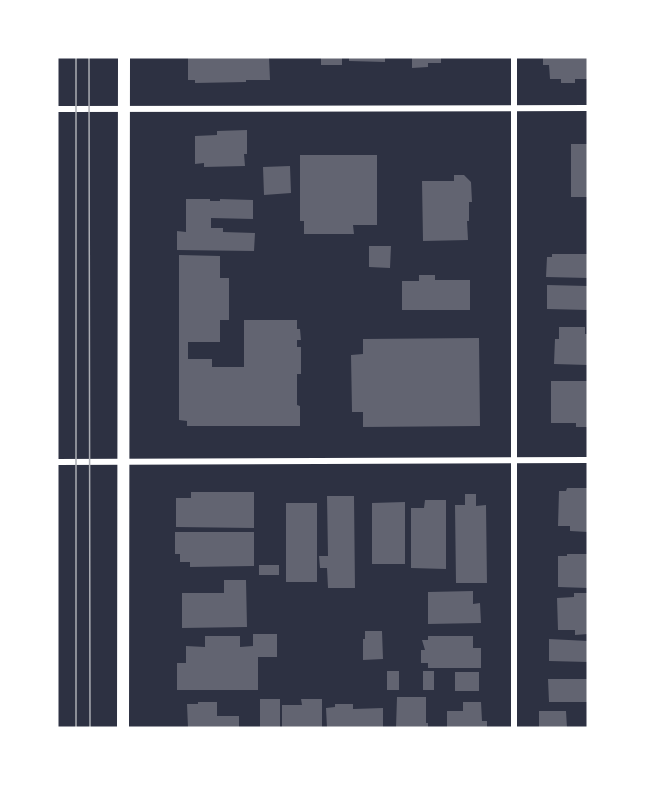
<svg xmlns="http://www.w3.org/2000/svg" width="645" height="785" font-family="Mulish,sans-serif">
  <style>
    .building { fill: #626471 }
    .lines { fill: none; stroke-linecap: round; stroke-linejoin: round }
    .minor { stroke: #fff; stroke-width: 6 }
    .secondary { stroke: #fff; stroke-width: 12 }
    .tram { stroke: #abadb3; stroke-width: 1.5 }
  </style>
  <rect width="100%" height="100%" fill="#2d3142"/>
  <path class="building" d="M188 57H269L270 80H246V82L195 83V80H188Z
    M321 57H342V65H321Z
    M349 57H385V62L349 61Z
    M412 57H441V63H428V67L412 68Z
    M543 57H588V79H575V83H561V79H550L549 65H543Z
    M247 130V154H244L245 166 204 167V163L195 164V136L217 135V131Z
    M571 144H588V197H571Z
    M300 155H377V225H353L354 234H304V221H300Z
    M290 166 291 193 264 195 263 167Z
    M454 175H464L471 182 472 202H469V221H467L468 240 423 241 422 181H454Z
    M186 199H210V201H220V199L253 200V219L211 218V228H223V232L255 233 254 251 177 250V231L186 232Z
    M369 246H391L390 268 369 267Z
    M552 254H588V278L546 277 547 257H552Z
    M179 255 220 256V278H229V320H220V342H188V359H212V367H244V320H297V329H300L301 340H297V347H301V374H297V405L300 406V426H187V421L179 420Z
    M419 275H435V280H470V310H402V281H419Z
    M547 285 588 286V310L547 309Z
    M559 327H585V334H588V365L554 364 555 339H559Z
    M479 338 480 426 363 427V412H352L351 355 363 354V339Z
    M551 381H588V427H576V423H551Z
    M567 488H588V532L570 531V526H558L559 491H566Z
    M191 492H254V528L176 527V498H191Z
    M465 494H476V506L486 505 487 583H456L455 505H465Z
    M327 496H354L355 588H328L327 568H320L319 556H328Z
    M425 500H446V569L411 568V508H424Z
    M405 502V564H372V503Z
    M286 503H317V582H286Z
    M175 532H254V566L190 567V562H180V554H175Z
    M567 554H588V588L558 587V556H567Z
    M259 565H279V575H259Z
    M224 580H246L247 627 182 628V593H224Z
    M473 591V604L480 603 481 623 428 624V592Z
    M574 593H588V634L575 635V630H558L557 598 574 597Z
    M365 631H382L383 659 363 660V639H365Z
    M253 634H277V657H258V690H177V663H186V646L205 647V636H240V647L253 646Z
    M428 636H473V648H481V668H428V663H421V650H425L422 640H428Z
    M549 639 588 641V662L549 661Z
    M387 671H399V690H387Z
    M423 671H434V690H423Z
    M455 672H479V691H455Z
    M548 679H588V702H549Z
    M397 697H426V723H428V728H396Z
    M260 699H280V728H260Z
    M301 699H322V728H282V705H302Z
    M198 702H217V716H239V728H188L187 704H198Z
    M463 702H481L482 721H487V728H447V711H463Z
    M335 704H353V709L383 708V728H327L326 708 335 707Z
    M539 711H566L567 728H539Z"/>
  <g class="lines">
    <path class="minor" d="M57 109 588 108
      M57 462 588 460
      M514 728V57"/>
    <path class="secondary" d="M123 728 124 57"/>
    <path class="tram" d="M76 57V728
      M89 57 90 728"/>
  </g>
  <rect width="645" height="785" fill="none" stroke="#ffffff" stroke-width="117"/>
</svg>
